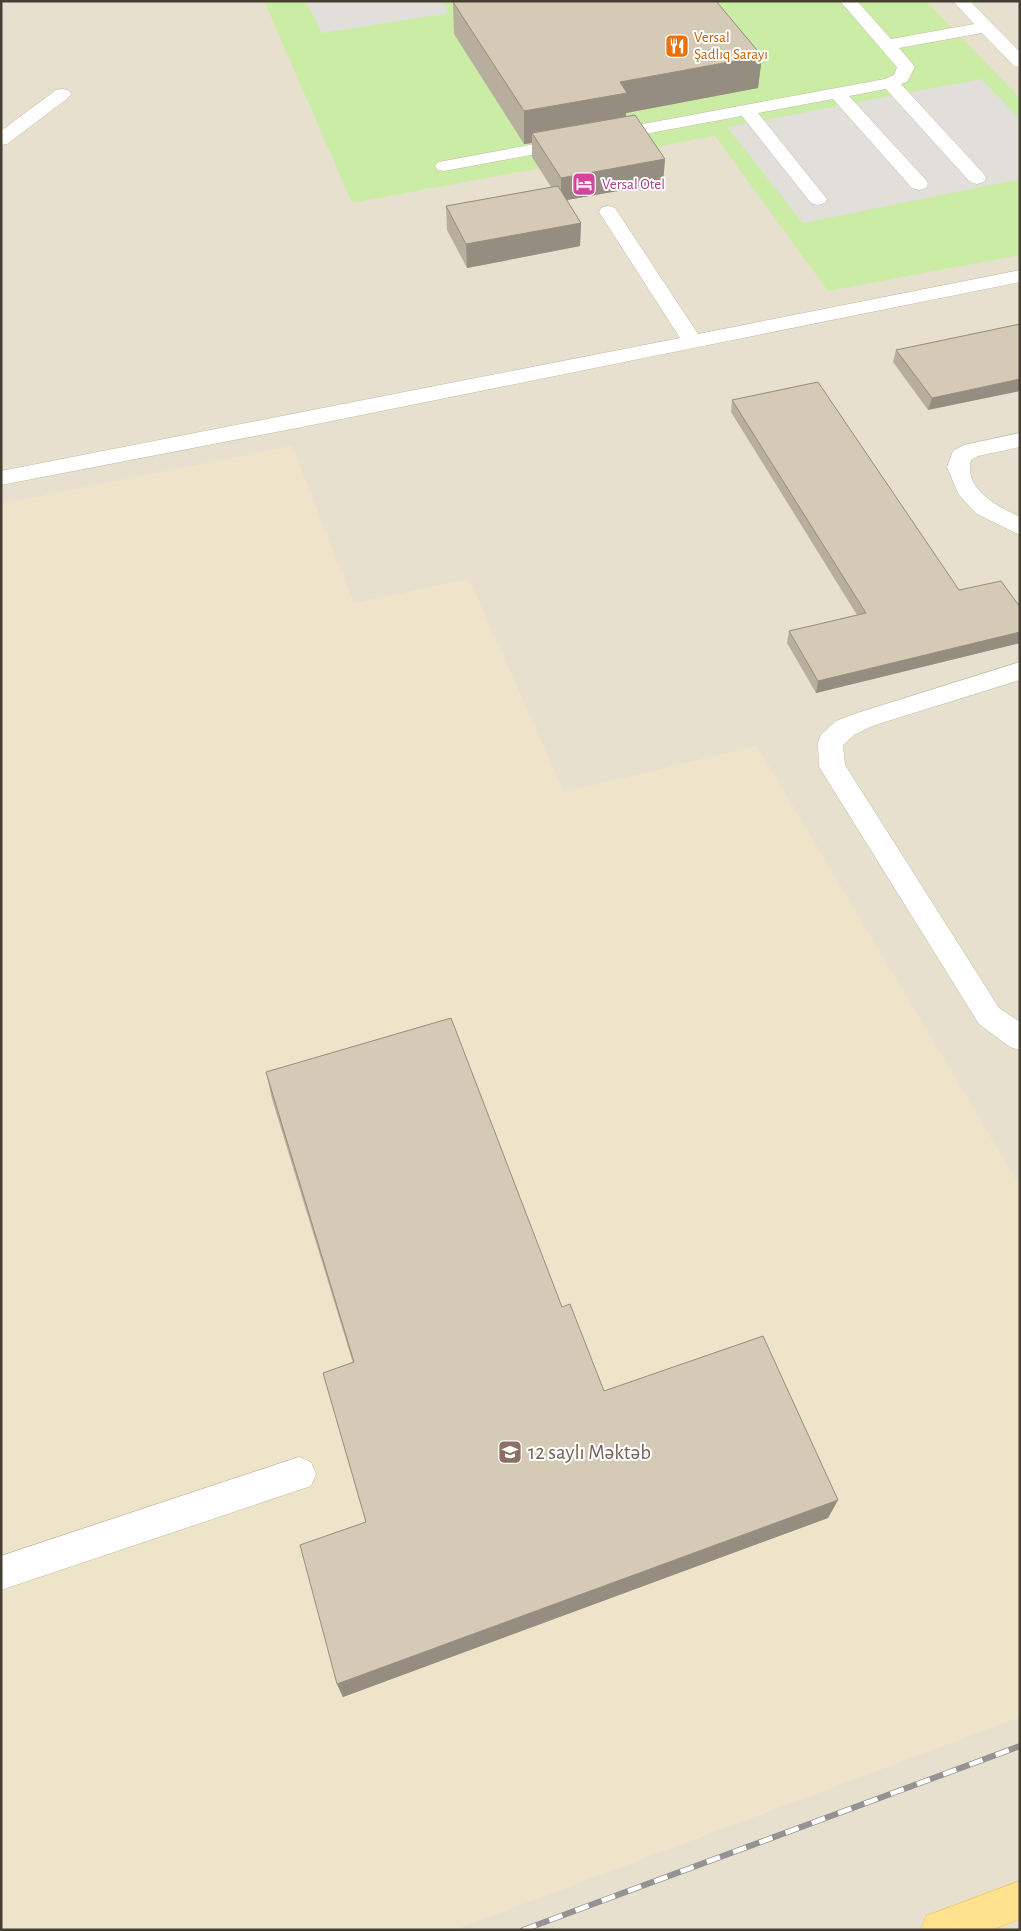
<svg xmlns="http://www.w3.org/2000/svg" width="1021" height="1931" font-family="'Alegreya Sans',sans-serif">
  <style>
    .residential { fill: #e8e0cf }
    .education { fill: #eee4c9 }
    .green { fill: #cbeca5 }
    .parking { fill: #e2dfdb }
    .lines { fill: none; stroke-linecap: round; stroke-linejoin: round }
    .minor-casing { stroke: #c2b9a6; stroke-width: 1 }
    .major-casing { stroke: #f0c452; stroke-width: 1 }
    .minor { fill: #fff; fill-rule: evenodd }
    .major { fill: #ffe18e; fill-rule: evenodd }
    .rail-casing { stroke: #939393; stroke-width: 6 }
    .rail { stroke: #fff; stroke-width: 4.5; stroke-dasharray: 14; stroke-linecap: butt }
    .wall { fill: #b7ae9d }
    .shaded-wall { fill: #958d7f }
    .building { fill: #d5cab6; stroke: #958d7f }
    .labels { text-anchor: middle; stroke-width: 4; stroke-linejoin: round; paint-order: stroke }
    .far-food-label { font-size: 15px; fill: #c56008; stroke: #fff; text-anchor: start }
    .far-hotel-label { font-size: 15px; fill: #b23c85; stroke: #fff; text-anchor: start }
    .near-education-label { font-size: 21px; fill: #785e54; stroke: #fff; text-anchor: start }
  </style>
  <rect width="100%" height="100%" fill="#f3eee1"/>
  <path class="residential" d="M1 1H1020V1930H1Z"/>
  <path class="education" d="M292 446 354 603 469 579 564 792 757 746 1020 1186V1717L454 1930H1V504Z"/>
  <path class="green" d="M264 1H926L1020 98V255L828 291 715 136 352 203Z"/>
  <path class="parking" d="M306 1H442L449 13 322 33Z
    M981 79 1020 119V179L803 223 727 127Z"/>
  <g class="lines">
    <g class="minor-casing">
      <path id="minor" d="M840 1H857L891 39 974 24 953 1H970L1020 52V67L1014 66 982 33 899 48 915 67 907 82 901 84 984 174 986 178 984 182 977 184 970 182 886 89 849 96 926 180 928 184 926 188 919 190 912 188 833 99 758 113 827 199 825 203 818 205 811 203 742 116 444 171 438 170 435 166 438 162 444 161 885 79 894 75 897 67Z
        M62 89 68 90 71 94 68 98 7 144 1 145V131L56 90Z
        M608 206 615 208 698 334 1020 270V282L302 427 1 485V471L680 338 599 212 601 208Z
        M1020 433V447L978 456 971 460C963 489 999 507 1020 517V535L977 514 959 495 947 467 953 451 964 445Z
        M1020 662V680L872 726 854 735 843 745 845 765 999 1008 1020 1022V1050L1010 1047 979 1024 823 773 819 766 818 742 821 735 836 721 854 714Z
        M299 1457 311 1462 316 1474 311 1486 1 1590V1556Z"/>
    </g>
    <g class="major-casing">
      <path id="major" d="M1020 1881V1919L992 1930H921L926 1916Z"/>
    </g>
    <use href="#minor" class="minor"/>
    <use href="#major" class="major"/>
    <g class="rail-casing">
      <path id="rail" d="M523 1930 1020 1746"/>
    </g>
    <use href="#rail" class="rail"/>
  </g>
  <path class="wall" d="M453 2 762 56 758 88 626 113V116L665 159 663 183 567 200 581 223 580 246 467 268 447 230 446 206 551 187 532 157V143L524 144 454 34Z
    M1020 324 928 410 893 362 896 350Z
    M732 400 959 590 1020 607V643L816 693 787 643 789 631 857 615 731 412Z
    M266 1072 562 1307 604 1391 838 1500 828 1518 343 1697 337 1684 365 1522 353 1363 272 1099Z"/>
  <path class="shaded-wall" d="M762 56 758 88 626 113 625 125 532 133V143L524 144V111L620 82Z
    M665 159 663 183 561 201V178Z
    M581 223 580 246 467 268 466 244Z
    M1020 379V391L928 410 932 398Z
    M1020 632V643L816 693 818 681Z
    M838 1500 828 1518 343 1697 337 1684Z"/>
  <path class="building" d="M458 1H716L762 56 620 82 627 93 524 111 453 2Z
    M635 115 665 159 561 178 532 133Z
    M558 186 581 223 466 244 446 206Z
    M1020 324V379L932 398 896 350Z
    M818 382 959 590 1001 581 1020 607V632L818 681 789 631 866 613 732 400Z
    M451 1018 562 1307 570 1304 604 1391 763 1336 838 1500 337 1684 300 1545 366 1522 323 1373 354 1362 266 1072Z"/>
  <defs>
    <g id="restaurant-square" transform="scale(1.25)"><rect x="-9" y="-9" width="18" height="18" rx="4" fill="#e8710a" stroke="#fff"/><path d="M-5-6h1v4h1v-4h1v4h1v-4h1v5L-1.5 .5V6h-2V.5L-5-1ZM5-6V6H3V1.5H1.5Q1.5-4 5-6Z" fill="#fff"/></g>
    <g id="hotel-square" transform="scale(1.25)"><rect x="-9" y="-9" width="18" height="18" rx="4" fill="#d1479c" stroke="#fff"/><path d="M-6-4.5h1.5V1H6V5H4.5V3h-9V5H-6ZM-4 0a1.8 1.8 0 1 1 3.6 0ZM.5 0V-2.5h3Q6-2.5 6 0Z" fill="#fff"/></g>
    <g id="school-square" transform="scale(1.25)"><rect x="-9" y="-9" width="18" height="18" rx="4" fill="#8d6e63" stroke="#fff"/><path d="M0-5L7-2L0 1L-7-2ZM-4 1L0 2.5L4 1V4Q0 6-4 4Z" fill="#fff"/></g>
  </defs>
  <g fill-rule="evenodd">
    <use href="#restaurant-square" x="677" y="46"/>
    <use href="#hotel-square" x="584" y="184"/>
    <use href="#school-square" x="510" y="1452"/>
  </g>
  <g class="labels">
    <g class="far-food-label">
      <text x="694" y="42">Versal<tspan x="694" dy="17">Şadlıq Sarayı</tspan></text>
    </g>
    <g class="far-hotel-label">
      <text x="602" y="189">Versal Otel</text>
    </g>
    <g class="near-education-label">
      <text x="528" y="1459">12 saylı Məktəb</text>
    </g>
  </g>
  <rect width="1021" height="1931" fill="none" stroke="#453e32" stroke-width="5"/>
</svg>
